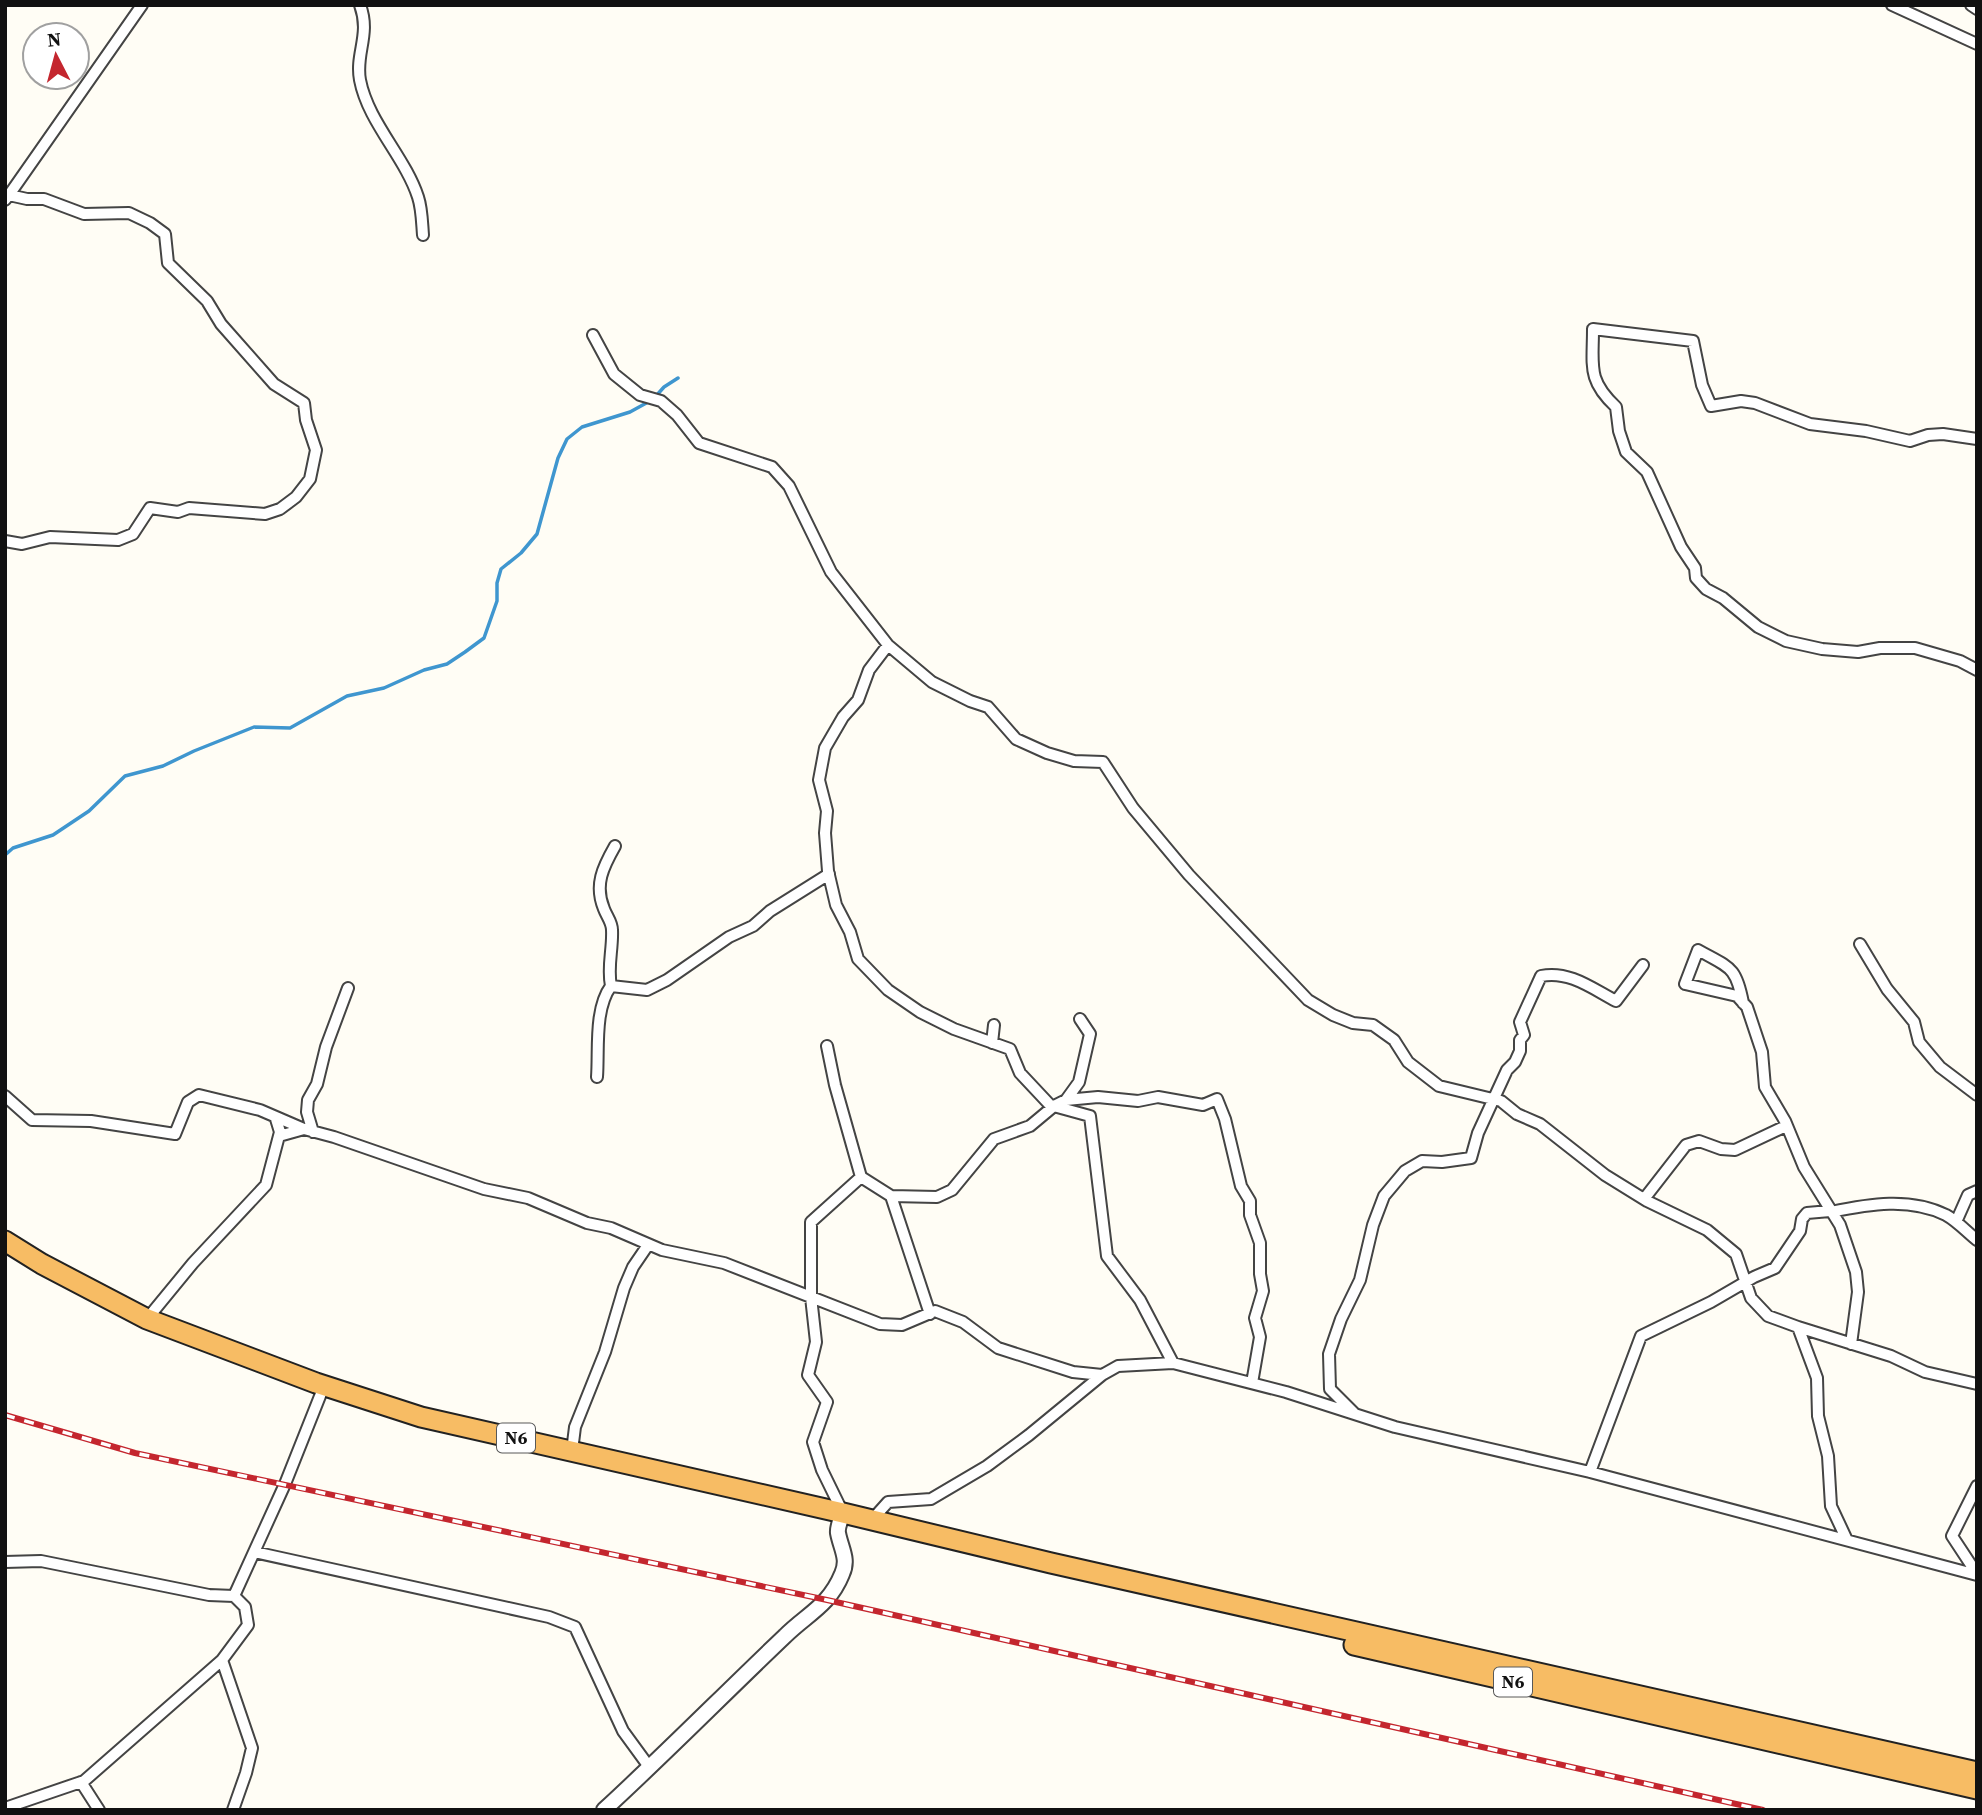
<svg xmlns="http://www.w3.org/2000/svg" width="1982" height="1815" font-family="'Source Serif 4',serif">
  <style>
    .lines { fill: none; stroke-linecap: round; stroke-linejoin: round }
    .stream { stroke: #3f96cf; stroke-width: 3.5 }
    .minor-casing { stroke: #444; stroke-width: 14 }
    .tertiary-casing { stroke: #444; stroke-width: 18 }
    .trunk-casing { stroke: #222; stroke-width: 23 }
    .minor { stroke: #fff; stroke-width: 10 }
    .tertiary { stroke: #fff; stroke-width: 14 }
    .trunk { stroke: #f7bc64; stroke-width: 19 }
    .rail-casing { stroke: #c4262e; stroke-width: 6 }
    .rail { stroke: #fff; stroke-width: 3.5; stroke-dasharray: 10; stroke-linecap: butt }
    .labels { text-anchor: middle; stroke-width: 7; stroke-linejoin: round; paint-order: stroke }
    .shield { fill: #fff; stroke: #585858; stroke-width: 2 }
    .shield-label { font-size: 18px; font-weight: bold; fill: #111 }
  </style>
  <rect width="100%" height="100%" fill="#fffdf5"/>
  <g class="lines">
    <path class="stream" d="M656 396 664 387 678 378
      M5 855 13 848 53 835 89 811 125 776 163 766 194 751 254 727 290 728 347 696 384 688 424 670 447 664 465 652 484 638 497 601V583L501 569 521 553 537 534 558 458 567 439 582 427 630 412 650 401"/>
    <g class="minor-casing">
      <path id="minor" d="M360 5C371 35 355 53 360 80 368 122 405 157 418 197 422 209 422 223 423 235
        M1892 5 1977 44
        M1971 5 1977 9
        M9 195 142 5
        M5 200 9 195 27 199H44L84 214 129 213 150 223 165 234 168 263 207 301 221 324 274 384 304 403 306 420 316 450 310 479 296 497 280 509 265 514 189 508 178 512 150 508 133 534 118 540 50 537 22 544 5 541
        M593 335 614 374 640 395 661 401 677 415 699 443 772 467 789 486 831 572 888 645 932 682 970 701 988 707 1016 739 1047 753 1074 761 1103 762 1133 808 1189 875 1308 1000 1333 1015 1353 1023 1373 1025 1394 1040 1408 1062 1439 1086 1501 1101 1517 1114 1540 1124 1605 1175 1647 1201 1707 1230 1736 1254 1751 1298 1768 1316 1798 1327 1817 1378 1818 1416 1828 1456 1831 1506 1846 1538
        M1977 439 1943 434 1928 435 1910 441 1866 431 1810 424 1755 403 1741 401 1711 406 1702 385 1693 341 1593 329C1593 366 1587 380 1616 407L1619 431 1626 452 1647 472 1681 547 1695 568 1696 578 1706 589 1723 598 1758 627 1786 641 1822 649 1858 652 1880 648H1915L1960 661 1977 670
        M888 645 869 670 858 700 843 717 825 748 819 780 827 811 825 833 828 871 836 905 850 932 858 959 888 990 920 1012 954 1029 1010 1049 1020 1073 1050 1105 1090 1116 1107 1256 1140 1300 1173 1363
        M1860 944 1887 989 1914 1022 1919 1042 1940 1067 1977 1095
        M611 986C607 967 613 949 612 930 612 922 607 917 604 909 594 885 603 867 615 846
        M1743 1003C1736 966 1730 968 1698 950L1685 984 1737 996 1747 1007 1762 1052 1765 1087 1785 1121 1804 1167 1840 1225 1856 1272 1858 1292 1851 1344
        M992 1043 994 1025
        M827 1046 835 1085 861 1177 891 1196 930 1314
        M597 1077C599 1050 594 1009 611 986L647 990 667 980 729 937 753 926 770 911 829 874
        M5 1096 32 1120 91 1121 175 1134 188 1102 199 1095 260 1110 304 1129
        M1066 1100 1079 1082 1090 1034 1080 1019
        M313 1132 307 1112 308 1100 317 1084 326 1047 348 988
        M279 1136 304 1129 334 1137 484 1189 528 1198 587 1223 611 1228 662 1250 724 1263 880 1324 902 1325 935 1311 963 1322 998 1348 1073 1372 1102 1375
        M891 1196 937 1197 952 1190 994 1139 1030 1126 1054 1106 1066 1100 1098 1097 1138 1101 1158 1097 1203 1105 1217 1099 1225 1119 1241 1186 1250 1201V1215L1260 1243V1274L1263 1291 1255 1318 1260 1337 1252 1383
        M1644 1199 1686 1145 1699 1141 1721 1149 1735 1150 1786 1126
        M1831 1212C1869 1204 1910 1197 1946 1215 1957 1221 1967 1232 1977 1240
        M1956 1222 1968 1195 1977 1191
        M147 1319 193 1263 266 1185 280 1132 276 1119
        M1798 1327 1891 1356 1925 1372 1977 1384
        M1354 1413 1330 1389 1329 1354 1341 1319 1360 1280 1373 1225 1384 1196 1405 1171 1422 1161 1442 1162 1471 1158 1478 1133 1507 1070 1515 1062 1520 1051V1040L1524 1035 1520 1022 1541 976C1569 970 1593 989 1616 1001L1643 965
        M572 1451 575 1427 605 1352 624 1288 633 1267 648 1245
        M1590 1472 1641 1336 1711 1302 1754 1277 1775 1268 1800 1231 1802 1219 1807 1213 1830 1211
        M1977 1486 1952 1536 1977 1574
        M843 1513 822 1470 813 1442 827 1402 808 1375 816 1342 811 1297V1222L861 1177
        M871 1521 888 1502 931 1499 987 1466 1029 1435 1102 1375 1118 1366 1173 1363 1286 1392 1395 1427 1590 1472 1977 1575
        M254 1552 549 1617 575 1627 623 1731 650 1768
        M5 1562 41 1561 209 1595 234 1596 245 1607 248 1625 222 1660 84 1781 5 1808
        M234 1596 285 1484 324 1386
        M222 1660 252 1748 246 1773 233 1810
        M81 1782 99 1810"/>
    </g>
    <g class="tertiary-casing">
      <path id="tertiary" d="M604 1810C666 1753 724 1694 785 1636 807 1614 829 1606 842 1574 849 1559 841 1549 838 1533 837 1527 841 1519 843 1513"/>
    </g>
    <g class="trunk-casing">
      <path id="trunk" d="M5 1241 42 1264 147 1319 316 1383 421 1417 843 1513 1051 1563 1977 1772
        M1354 1645 1977 1789"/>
    </g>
    <use href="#minor" class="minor"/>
    <use href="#tertiary" class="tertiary"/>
    <use href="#trunk" class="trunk"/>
    <g class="rail-casing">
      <path id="rail" d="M5 1415 135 1453 827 1600 1763 1810"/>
    </g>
    <use href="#rail" class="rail"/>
  </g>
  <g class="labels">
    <g class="shield">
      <rect x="497" y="1423.5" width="38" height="29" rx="5"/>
      <rect x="1494" y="1667.5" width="38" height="29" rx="5"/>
    </g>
    <g class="shield-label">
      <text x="516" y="1444">N6</text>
      <text x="1513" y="1688">N6</text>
    </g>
  </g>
  <rect width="1982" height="1815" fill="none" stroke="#111111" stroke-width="14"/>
  <g transform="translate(56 56) rotate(354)"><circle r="33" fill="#ffffff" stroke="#a0a0a0" stroke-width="2"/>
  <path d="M0-5L12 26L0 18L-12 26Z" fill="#c4262e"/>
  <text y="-10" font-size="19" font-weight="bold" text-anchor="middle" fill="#111111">N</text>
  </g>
</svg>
